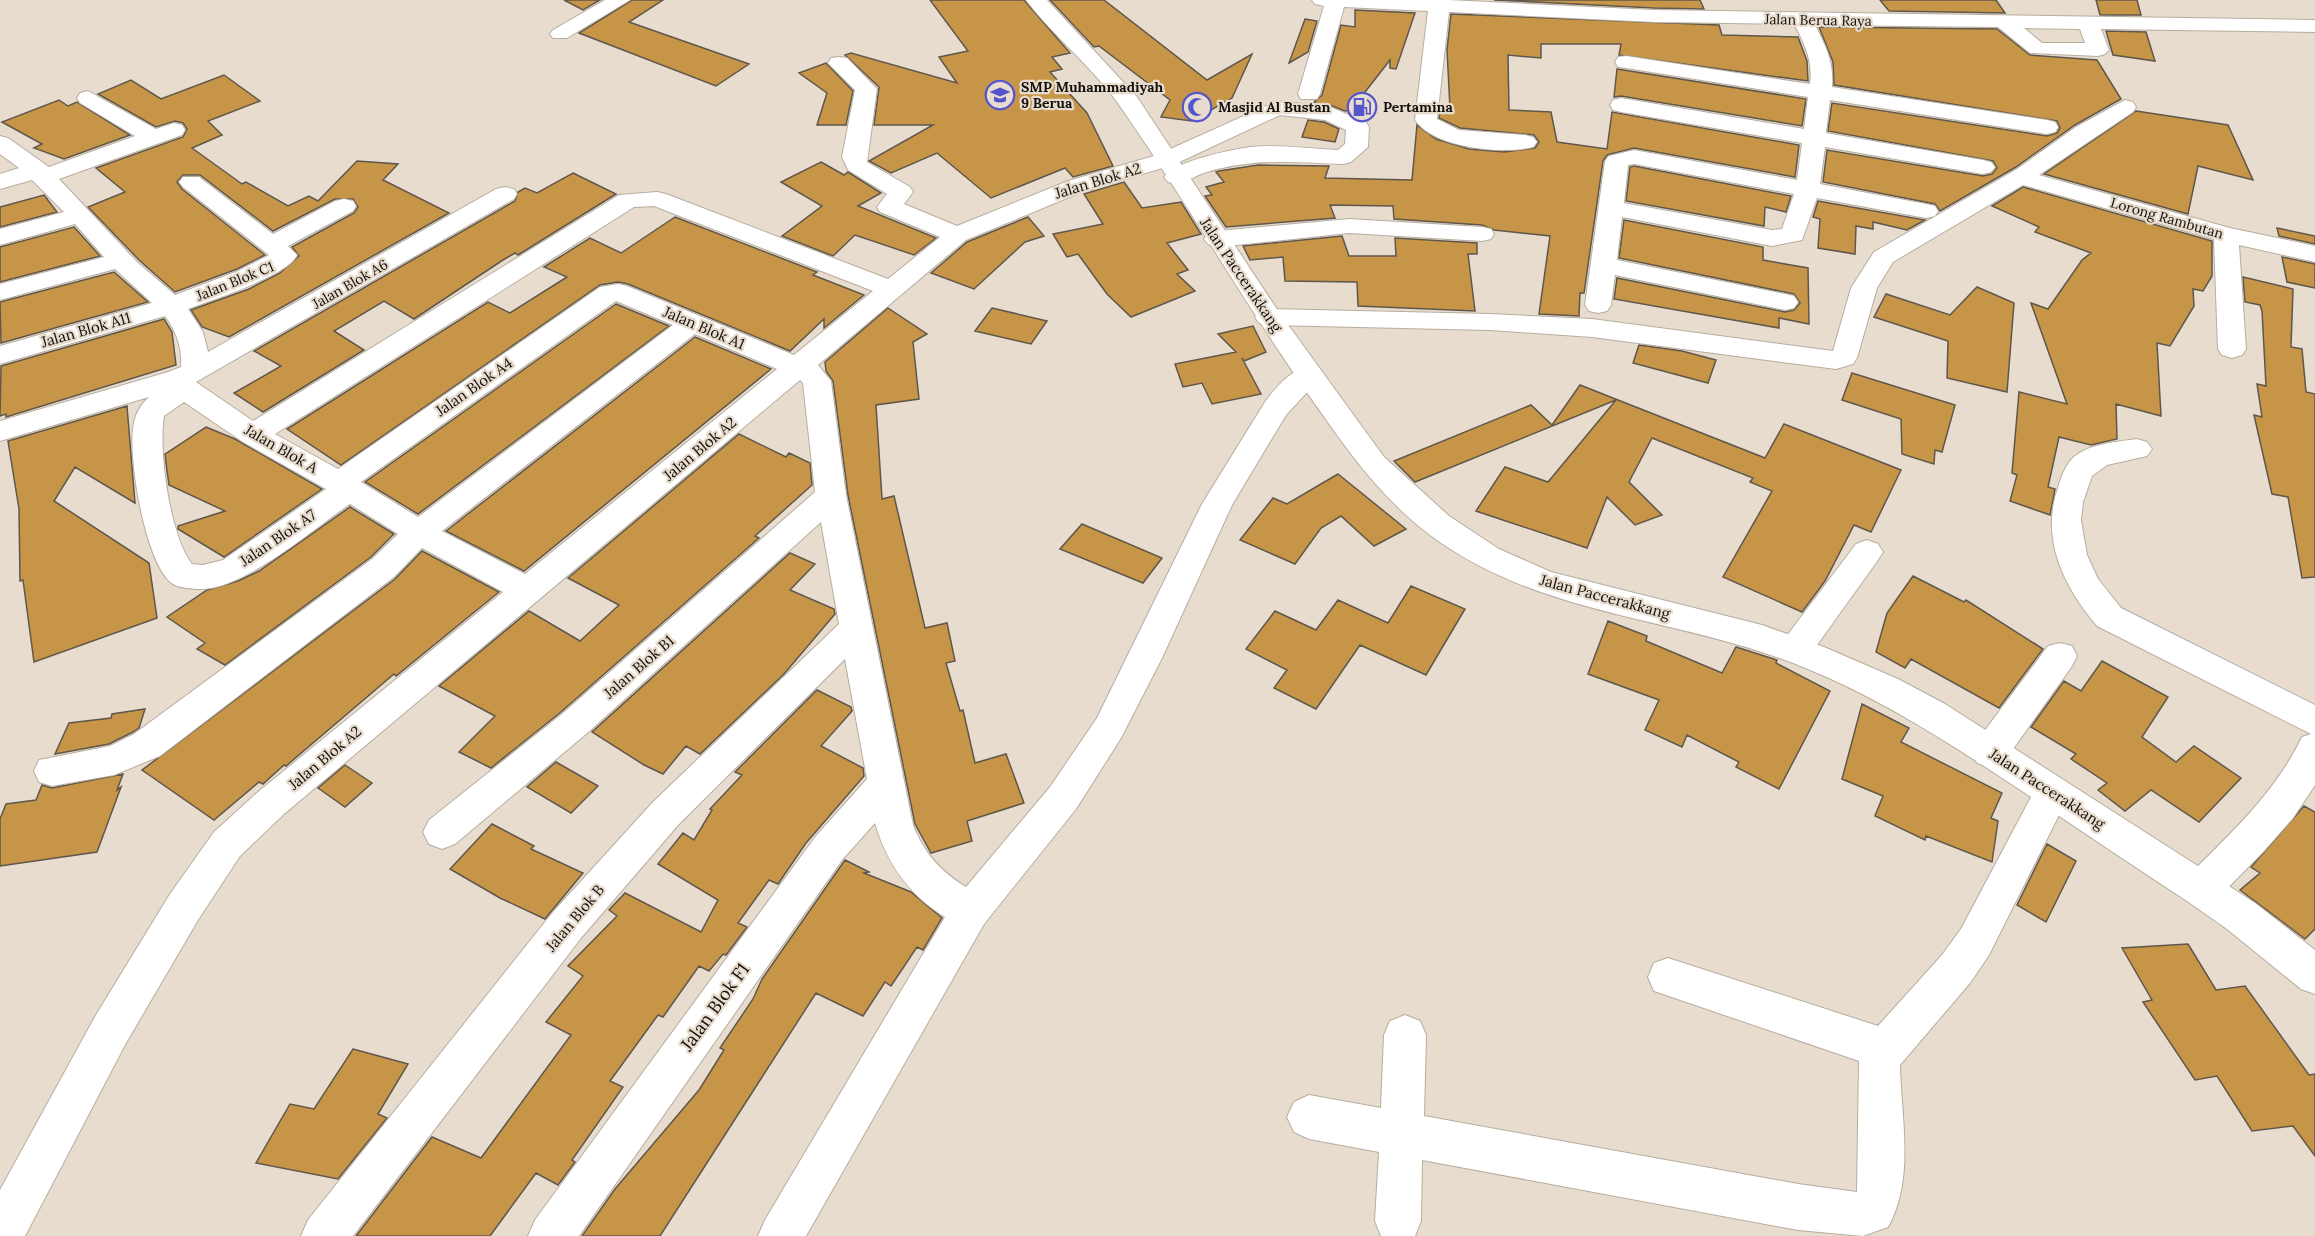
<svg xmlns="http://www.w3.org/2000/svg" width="2315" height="1236" font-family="Lora,serif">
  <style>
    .building { fill: #c79548; stroke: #5f574b; stroke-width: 1.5 }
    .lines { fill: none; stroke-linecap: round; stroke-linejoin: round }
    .minor-casing { stroke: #b7ad9f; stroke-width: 2 }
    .major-casing { stroke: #b7ad9f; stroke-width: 2 }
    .minor { fill: #fff; fill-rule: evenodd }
    .major { fill: #fff; fill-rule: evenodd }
    .labels { text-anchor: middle; stroke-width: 4.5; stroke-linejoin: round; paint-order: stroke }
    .far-street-label { font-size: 14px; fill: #13100b; stroke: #e7dcce }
    .far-poi-label { font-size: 14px; font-weight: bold; fill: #13100b; stroke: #e7dcce; text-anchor: start }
    .street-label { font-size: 15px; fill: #13100b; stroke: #e7dcce }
    .near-street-label { font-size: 18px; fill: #13100b; stroke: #e7dcce }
  </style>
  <rect width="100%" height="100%" fill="#e7dcce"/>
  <path class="building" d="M564 0H600L583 10Z
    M632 0H663L629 22 749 64 716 86 579 33Z
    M930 0H1024L1070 53 1052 57 1062 69 1050 72 1087 113 1113 166 1073 177 1065 168 991 198 937 153 891 173 869 161 933 125H874L879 87 845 55 851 53 957 83 939 57 968 51Z
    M1050 0H1104L1207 80 1252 54 1232 98 1192 121 1161 117 1170 100 1099 46 1094 47Z
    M1494 0H1700L1704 9 1654 8Z
    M1880 0H1996L2005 13 1889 11Z
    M2096 0H2137L2141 15H2100Z
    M1355 10 1415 13 1396 69 1390 68V60L1351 110 1345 111 1330 105 1313 103 1322 95 1341 25 1355 27Z
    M1451 14 1719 25 1722 35 1798 37 1807 61 1808 81 1619 55 1621 44H1541V58L1508 55 1509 110 1551 112 1557 142 1607 149 1612 112 1799 145 1795 177 1634 148 1607 155 1603 161 1584 293H1580L1579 316 1539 314 1550 236 1494 230 1482 225 1394 219 1393 206 1330 205 1335 218 1226 227 1205 196 1212 195 1206 187 1224 182 1216 172 1219 171 1258 165 1329 166 1325 178 1412 180 1417 125 1436 139 1469 149 1504 152 1535 148 1539 142 1534 135 1460 128 1439 118 1441 108H1450L1447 50Z
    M1305 19 1317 21 1308 52 1289 63Z
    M1819 27 1997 29 2030 55 2097 60 2121 99 2075 125 2016 167 1940 211 1935 204 1823 182 1827 150 1983 176 1992 174 1997 168 1993 161 1828 131 1832 103 2047 136 2057 133 2060 128 2057 121 1834 85 1833 62Z
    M2106 31 2146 32 2155 61 2113 55Z
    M826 63 853 91 846 125H817L827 93 799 73Z
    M1617 69 1806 99 1802 126 1621 96 1614 97Z
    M224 75 260 101 208 121 222 135 192 148 242 184 246 182 288 206 309 196 318 201 357 161 398 164 383 180 449 213 229 337 202 327 191 310 249 289 280 273 299 256 292 247 354 213 358 207 353 199H335L273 231 200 175H183L177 182 182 189 265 255 237 269 175 292 139 260 88 207 125 192 96 168 183 137 187 129 183 123 175 121 156 127 98 94 131 80 161 99Z
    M59 100 68 106 77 102 130 135 64 159 34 148 42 144 2 122Z
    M2136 111 2228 125 2253 180 2198 166 2188 214 2044 174Z
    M1308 120 1324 122 1339 129 1335 142 1302 137Z
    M821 162 844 175 848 172 881 193 858 206 936 238 914 255 855 235 833 256 782 236 822 206 781 182Z
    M1634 166 1791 196 1786 212 1765 207 1764 226 1626 201 1630 167Z
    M573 173 616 194 518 255 515 253 503 260 414 319 384 301 334 331 364 350 263 412 234 393 281 366 254 351 515 201 518 192 525 188 537 193Z
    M1124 182 1142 208 1181 202 1201 234 1167 243 1188 270 1177 274 1195 291 1131 317 1107 294 1078 254 1067 257 1053 234 1103 224 1084 194Z
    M2023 187 2212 241V276L2203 291 2193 289 2194 306 2170 346 2157 343 2161 416 2116 404 2117 439 2091 445 2059 437 2048 487 2055 489 2050 515 2010 501 2017 475 2012 473 2019 392 2067 404 2031 303 2048 309 2082 260 2091 253 2035 232 2039 227 1992 206Z
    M44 195 57 212 0 227V207Z
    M1818 201 1925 220 1907 230 1873 222V229L1856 226 1855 254 1818 248 1820 219 1813 217Z
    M675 217 817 272 813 275 864 295 824 328V319L790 351 628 284 618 282 600 285 341 465 287 429 488 302 510 313 567 277 544 267 590 238 621 253Z
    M1028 217 1044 236 1025 242 974 289 931 273 967 242Z
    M1624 220 1763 247V260L1808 268 1809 324 1779 318V328L1614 299 1617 278 1785 312 1794 310 1800 303 1794 294 1619 258Z
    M74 227 100 256 0 282V247Z
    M2277 228 2315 236V244L2279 236Z
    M1342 236 1349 256H1396L1395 238 1477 243V254H1468L1475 311 1358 306 1357 282 1285 281 1283 257 1250 260 1243 246Z
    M2282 257 2315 264V288L2287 282Z
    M114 272 148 302 1 343 0 302Z
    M2243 277 2293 289 2291 347 2302 349 2306 392 2315 394V577L2302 578 2288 497 2272 494 2254 415 2262 417 2257 384 2266 386 2262 311 2260 305 2245 302Z
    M1977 287 2014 303 2007 392 1947 378 1948 341 1874 317 1886 294 1950 315Z
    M616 304 669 326 418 514 365 482Z
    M888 308 927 334 913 342 919 399 876 405 882 499 894 496 925 628 947 623 955 661 946 663 960 711 963 710 975 763 1006 754 1024 803 967 821 972 841 931 853 915 824 848 495 833 381 826 371 825 362Z
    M992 308 1047 321 1031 344 975 331Z
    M164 319 172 332 176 365 6 417V414L0 416 1 366Z
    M1253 326 1266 352 1244 361 1242 358 1261 394 1212 404 1202 383 1183 387 1175 364 1236 352 1218 334Z
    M695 337 771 369 524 571 446 531Z
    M1639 345 1682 351 1716 360 1708 383 1633 363Z
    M1852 373 1955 405 1942 452 1935 450 1934 464 1902 454 1901 419 1842 400Z
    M1580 385 1765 458 1784 424 1901 470 1871 532 1854 525 1825 581 1802 612 1723 577 1772 491 1750 482 1753 478 1652 438 1629 482 1662 515 1635 525 1607 497 1587 548 1476 511 1505 467 1548 482 1616 400 1415 482 1394 461 1531 405 1552 425Z
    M127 406 135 503 75 467 54 501 149 563 157 618 34 662 23 580 20 581 19 509 8 441Z
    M206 427 235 439 322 489 224 557 178 529V526L225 511 169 485 167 471 165 454Z
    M739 434 786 457 789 453 810 463 812 485 755 536 759 538 561 712 491 768 459 752 495 716 439 686 529 611 580 641 619 605 568 578Z
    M1338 474 1406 529 1374 546 1341 516 1321 528 1295 564 1240 540 1273 498 1287 504Z
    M350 507 394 534 371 557 225 665 197 649 205 643 167 617 207 590 238 581 259 571Z
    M1082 524 1162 558 1143 583 1060 549Z
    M422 551 499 592 396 676 394 674 286 766 284 765 263 784 259 782 214 820 142 770 395 579Z
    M790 553 815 564 790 590 834 609 835 614 784 674 700 754 686 746 663 774 644 765 592 732Z
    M1913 576 1964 602 1966 600 2043 649 1999 708 1911 659 1905 668 1876 652 1887 613Z
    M1411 586 1465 609 1426 675 1360 645 1316 709 1274 688 1287 670 1246 649 1275 611 1316 630 1338 600 1388 623Z
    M1608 621 1647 636 1646 641 1722 673 1736 647 1777 660 1776 663 1830 691 1779 789 1736 767 1739 762 1687 735 1682 747 1645 730 1659 700 1588 674Z
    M2102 661 2168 697 2142 737 2176 762 2194 746 2241 778 2199 822 2151 790 2125 811 2098 790 2107 783 2071 759 2076 754 2031 727 2064 681 2081 691Z
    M817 690 851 707 852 711 821 746 863 768 864 776 806 843 778 884 769 880 738 923 747 927 726 955 723 954 709 971 699 966 663 1017 658 1015 610 1081 623 1087 572 1160 575 1162 558 1185 536 1173 490 1236H356L432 1137 481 1158 571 1035 546 1022 583 976 568 966 617 916 609 910 625 893 701 932 718 900 658 864 683 833 694 840 712 810 710 809 742 775 735 772Z
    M1862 704 1909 728 1901 742 2002 793 1991 818 1998 821 1992 862 1926 836 1925 840 1875 816 1883 796 1842 779Z
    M145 709 139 728 133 732 109 744 55 754 69 723 111 718 112 714Z
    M556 762 598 786 571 813 527 787Z
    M345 765 372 783 345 807 318 788Z
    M123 774 117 790 121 787 97 852 0 866V819L6 804 36 800 42 785 52 788Z
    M2304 806 2315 812V929L2305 939 2240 890 2260 873 2251 867Z
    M492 824 534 846 531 849 583 873 545 919 500 898 450 869Z
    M2047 844 2076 861 2046 922 2017 905Z
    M845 860 869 872 864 873 911 892 942 918 923 950 917 947 891 986 885 982 863 1016 816 993 660 1236H582L615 1189 699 1090 724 1050 720 1048 753 999 762 979Z
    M2188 944 2216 990 2245 986 2309 1075 2315 1074V1156L2293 1126 2252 1131 2217 1076 2195 1080 2143 1002 2152 1000 2122 948Z
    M353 1049 408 1064 378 1114 387 1118 338 1179 256 1163 290 1104 314 1109Z"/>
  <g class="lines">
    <g class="minor-casing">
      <path id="minor" d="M605 0H630L567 38H553L550 34 553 30Z
        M1312 0H1448L1654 10 2315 20V32L2101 29 2109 50 2105 54 2098 56 2030 53 1998 27 1815 25C1826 46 1834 63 1832 87L2047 120 2055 122 2058 127 2055 132 2047 134 1830 100 1826 133 1983 160 1991 162 1995 167 1991 172 1983 174 1825 147 1820 184 1926 204 1935 206 1938 211 1935 216 1926 218 1817 198 1802 240 1772 246 1622 217 1617 260 1785 294 1794 296 1798 302 1794 308 1785 310 1615 275 1611 305 1607 311 1598 313 1589 311 1585 305 1605 161 1609 156 1634 150 1797 180 1802 143 1621 112 1613 110 1610 105 1613 100 1621 98 1804 129 1808 97 1626 68 1618 67 1615 62 1618 57 1626 56 1810 84C1813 61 1805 44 1794 24L1654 22 1449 12 1437 119 1459 130 1525 135 1533 137 1537 142 1533 147C1502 155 1434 148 1415 120L1428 11 1344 7 1320 94 1317 99H1301L1298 94 1324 6 1315 4ZM2024 28 2080 29 2085 43H2042ZM1634 164 1794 194 1782 229 1772 230 1624 203 1628 165Z
        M839 57 847 58 877 89 867 162 910 187 913 192 904 204 957 226 1068 181 1157 155 1277 101 1330 107 1366 122 1369 127 1368 147 1351 162 1343 164C1297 162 1252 158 1207 172 1193 176 1183 186 1168 182L1164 177C1175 161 1230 150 1250 147 1278 144 1310 149 1338 150L1345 144 1346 130 1325 120 1280 115 1173 165 1084 191 966 240 818 365 831 381 846 495 913 825C924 853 940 871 966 887L1050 787 1097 718 1202 504 1265 402C1278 385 1296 362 1319 369L1323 375 1286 415 1232 505 1162 658 1121 738 1076 809 984 924 806 1236H758L765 1220 945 917C909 895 887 864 875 823L842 860 579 1236H528L535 1220 816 836 867 779 845 659 679 824 581 938 353 1236H301L308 1220 553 912 653 802 839 624 821 522 586 734 455 844 442 849 429 844 423 832 429 820 562 714 815 492 803 383 800 380 284 814 240 856 198 920 126 1043 25 1236H0V1190L96 1015 170 894 214 832 258 792 503 592 422 548 394 577 160 756 114 775 52 786 39 782 34 771 39 760 110 746 134 734 372 559 398 534 350 504C313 529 245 589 201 589 192 589 177 588 170 582 145 558 129 463 133 429 134 416 140 405 149 397L0 441V421L168 372 181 367C182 347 177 332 165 316L0 364V346L152 303 115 269 0 300V284L104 257 75 224 0 245V229L64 212 32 180 0 189V174L19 168 0 154V136L8 138 49 167 135 136 80 103 77 98 80 93 88 91 156 129 174 123 182 125 185 130 182 135 59 179 137 262 175 295 238 271 269 255 183 187 179 182 183 177H199L273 234 335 201 344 199 353 201 356 206 353 211 288 246 297 255C288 276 211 300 188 309L203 332 208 352 496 189 505 187 514 189 517 194 514 199 196 382 253 421 619 195 657 192 666 194 888 279 940 237 880 212 877 207 887 194 848 170 842 157 855 90 828 63 831 58ZM654 206 873 291 794 355 627 286 618 284 600 287 338 469 275 434 634 207ZM616 301 673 325 418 517 361 482ZM695 334 777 369 525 574 442 531ZM184 402 243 442 326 489 223 560 203 565 192 564C170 536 158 451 164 416Z
        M2125 100 2133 102 2136 107 2133 112 2039 175 2230 228 2315 246V262L2239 245 2246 349 2242 355 2232 358 2222 355 2218 349 2214 239 2023 185 1893 262 1877 288 1857 358 1853 364 1836 369 1592 337 1490 330 1268 325 1259 323 1255 317 1259 311 1268 309 1490 314 1592 319 1833 351 1851 288 1874 252 2017 169 2076 127Z
        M1349 219 1482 227 1491 229 1494 234 1491 239 1482 241 1349 233 1217 247 1208 244 1204 239 1208 234 1217 231Z
        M2137 439 2147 442 2152 449 2147 456 2107 465 2092 476 2083 502 2081 520 2087 555 2098 579 2121 608 2315 705V785L2293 818 2263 852 2215 901 2201 907 2187 901 2182 889 2187 877C2231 833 2275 793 2302 737L2311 734 2097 626C2064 587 2040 539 2058 488 2061 477 2066 463 2075 456 2092 443 2117 442 2137 439Z
        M1867 540 1878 544 1883 552 1878 560 1807 659 1795 663 1783 659 1778 650 1783 641 1856 544Z
        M2060 643 2072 646 2077 656 2072 666 2003 763 1990 767 1977 763 1972 752 1977 741 2048 646Z
        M2052 777 2065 782 2070 793 1989 955 1970 983 1900 1065C1901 1117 1915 1180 1888 1227L1863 1236 1798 1230 1422 1160 1421 1221 1415 1236H1381L1375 1221 1379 1152 1309 1139 1294 1132 1287 1117 1294 1102 1309 1095 1381 1108 1384 1035 1390 1021 1405 1015 1420 1021 1426 1035 1424 1116 1798 1184 1857 1192 1859 1061 1654 991 1648 977 1654 963 1668 958 1878 1026 1942 955 1961 929 2039 782Z"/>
    </g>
    <g class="major-casing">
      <path id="major" d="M1026 0H1047L1137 97 1278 311 1384 457 1449 516 1499 549 1551 572 1762 625 1824 647 1898 679 1945 704 2215 877 2255 903 2315 950V994L2301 989 2227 929 2187 901C2132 865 2077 828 2022 791 1951 744 1882 699 1803 667 1678 616 1542 618 1430 535 1378 496 1343 444 1306 391 1242 299 1186 201 1122 109 1095 69 1055 38 1026 0Z"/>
    </g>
    <use href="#minor" class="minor"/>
    <use href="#major" class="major"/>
  </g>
  <defs>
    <g id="school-ring" transform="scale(1.5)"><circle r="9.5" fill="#e7dcce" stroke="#5555cd" stroke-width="1.5"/><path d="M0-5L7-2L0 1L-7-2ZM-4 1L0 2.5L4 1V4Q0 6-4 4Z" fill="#5555cd"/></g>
    <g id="mosque-ring" transform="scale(1.5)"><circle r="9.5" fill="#e7dcce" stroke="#5555cd" stroke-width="1.5"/><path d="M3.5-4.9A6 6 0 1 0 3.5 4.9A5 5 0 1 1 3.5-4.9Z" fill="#5555cd"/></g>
    <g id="fuel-ring" transform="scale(1.5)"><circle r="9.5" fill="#e7dcce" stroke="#5555cd" stroke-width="1.5"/><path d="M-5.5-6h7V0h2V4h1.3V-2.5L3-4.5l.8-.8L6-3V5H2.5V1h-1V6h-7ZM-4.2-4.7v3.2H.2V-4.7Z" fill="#5555cd"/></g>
  </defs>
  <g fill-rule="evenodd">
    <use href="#school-ring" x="1000" y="95"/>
    <use href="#mosque-ring" x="1197" y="107"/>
    <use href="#fuel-ring" x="1362" y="107"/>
  </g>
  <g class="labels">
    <g class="far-street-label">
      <text transform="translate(1818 20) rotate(1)" y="5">Jalan Berua Raya</text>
      <text transform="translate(2167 218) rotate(16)" y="5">Lorong Rambutan</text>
      <text transform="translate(235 281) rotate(-22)" y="5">Jalan Blok C1</text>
      <text transform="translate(350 284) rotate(-30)" y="5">Jalan Blok A6</text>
    </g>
    <g class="far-poi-label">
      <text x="1021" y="92">SMP Muhammadiyah<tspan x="1021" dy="16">9 Berua</tspan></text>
      <text x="1218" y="112">Masjid Al Bustan</text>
      <text x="1383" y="112">Pertamina</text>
    </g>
    <g class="street-label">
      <text transform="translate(1098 181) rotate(-17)" y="5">Jalan Blok A2</text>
      <text transform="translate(1241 275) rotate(56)" y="5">Jalan Paccerakkang</text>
      <text transform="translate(704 328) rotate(23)" y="5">Jalan Blok A1</text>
      <text transform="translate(86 330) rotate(-16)" y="5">Jalan Blok A11</text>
      <text transform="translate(474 387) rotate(-35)" y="5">Jalan Blok A4</text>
      <text transform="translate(281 449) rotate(30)" y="5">Jalan Blok A</text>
      <text transform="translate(700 449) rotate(-40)" y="5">Jalan Blok A2</text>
      <text transform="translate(278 538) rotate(-34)" y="5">Jalan Blok A7</text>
      <text transform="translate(1605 597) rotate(15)" y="5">Jalan Paccerakkang</text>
      <text transform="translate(639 667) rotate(-41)" y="5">Jalan Blok B1</text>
      <text transform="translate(325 758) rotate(-40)" y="5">Jalan Blok A2</text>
      <text transform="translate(2047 789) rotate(33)" y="5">Jalan Paccerakkang</text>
      <text transform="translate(575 918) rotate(-50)" y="5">Jalan Blok B</text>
    </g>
    <g class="near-street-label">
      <text transform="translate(715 1007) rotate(-54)" y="6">Jalan Blok F1</text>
    </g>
  </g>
</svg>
